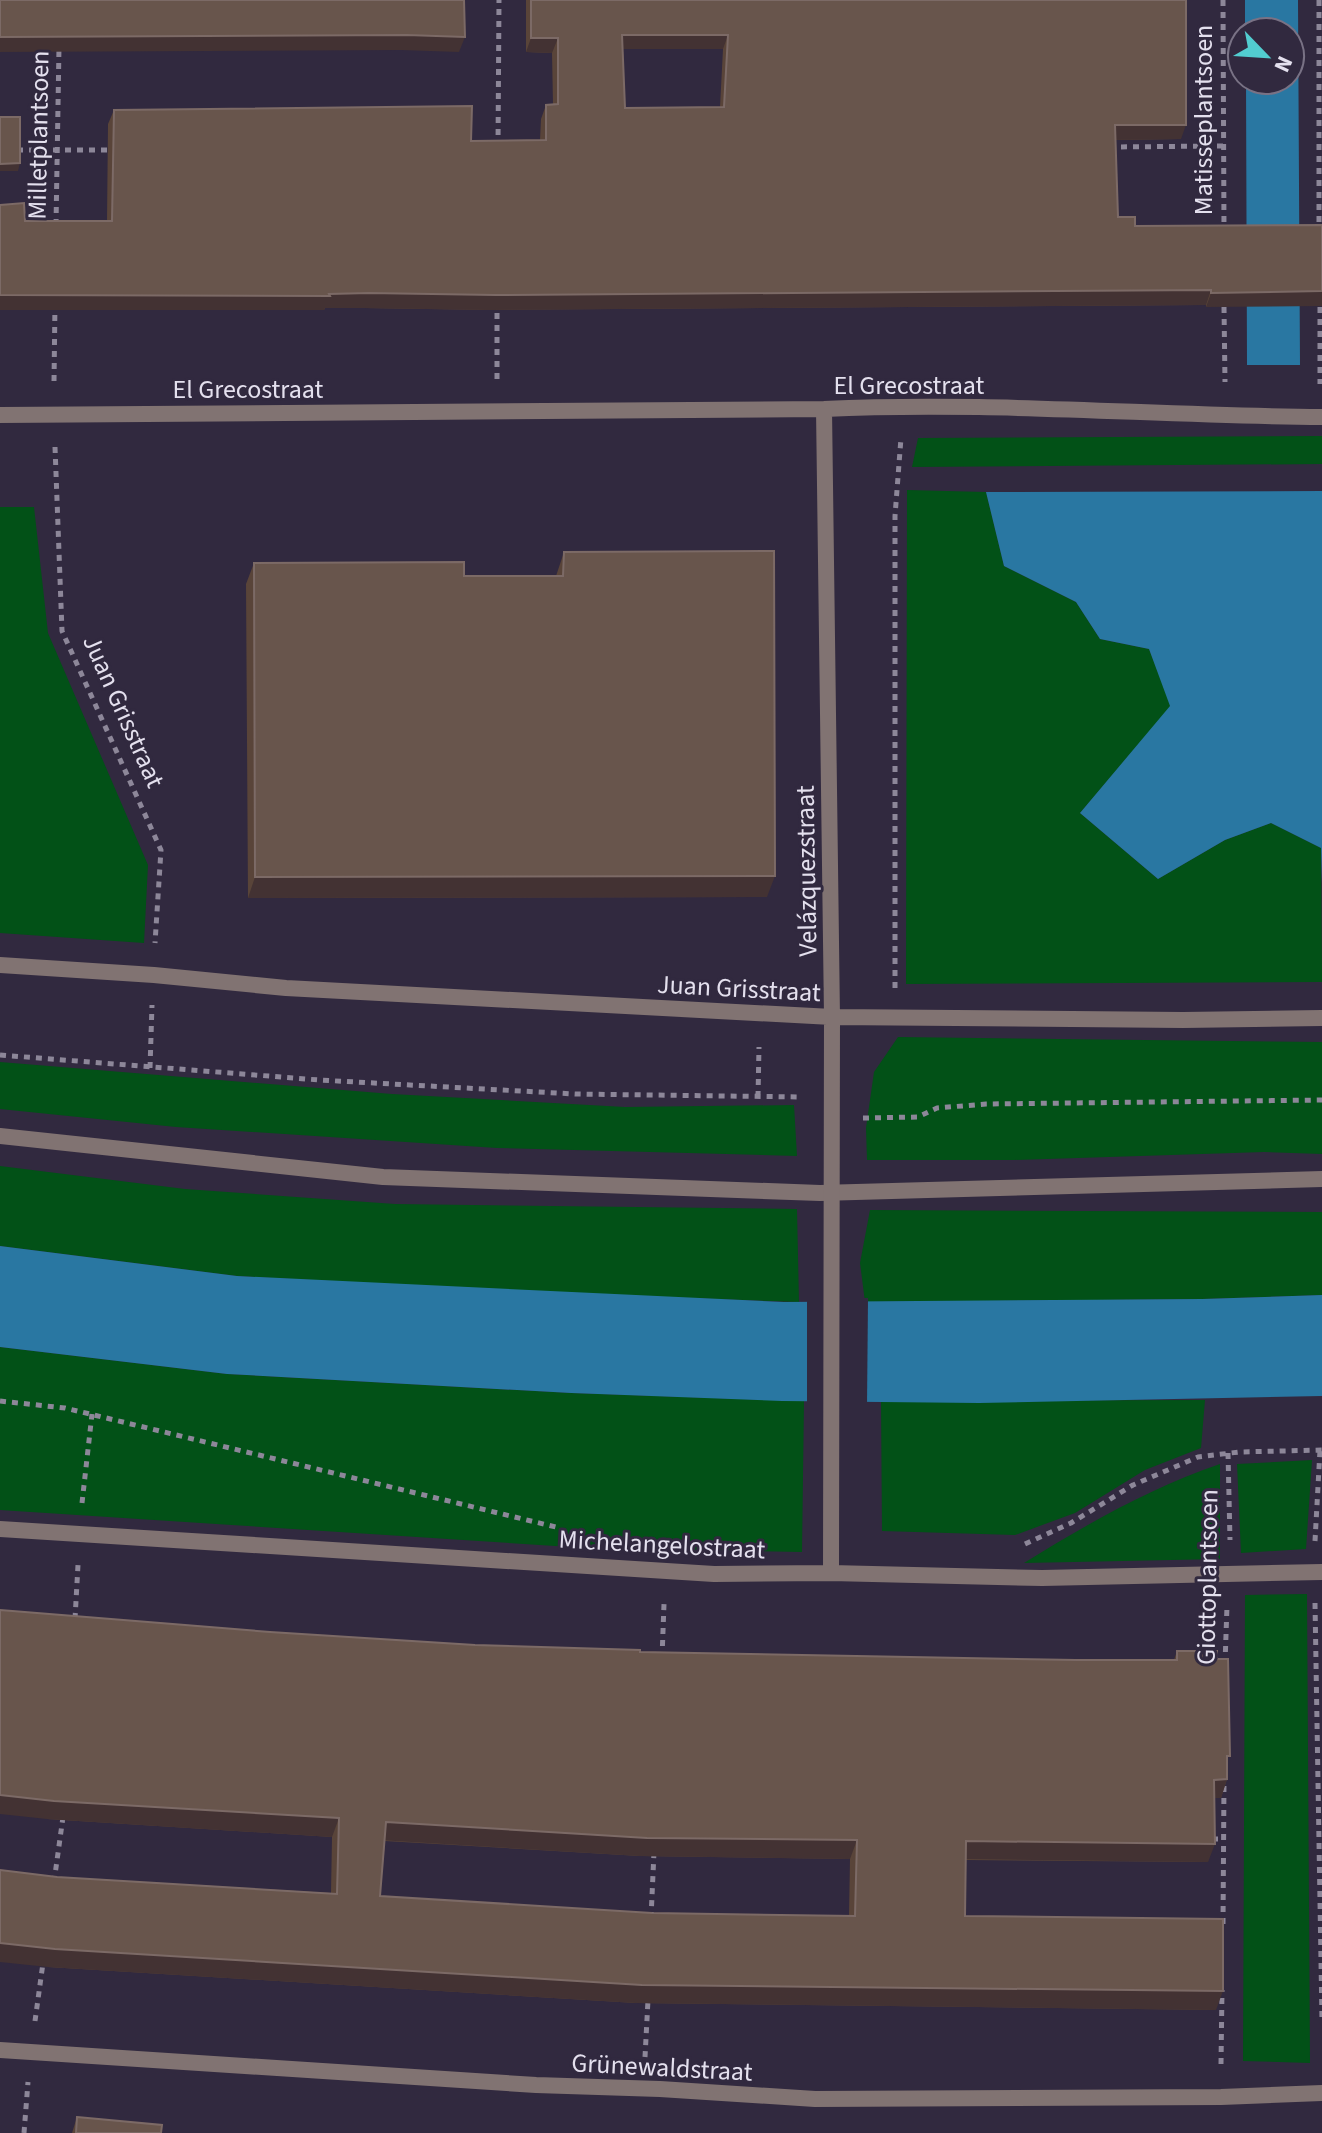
<svg xmlns="http://www.w3.org/2000/svg" width="1322" height="2133" font-family="'Source Sans 3',sans-serif">
  <style>
    .green { fill: #025117 }
    .water { fill: #2977a2 }
    .pier { fill: #31293f }
    .lines { fill: none; stroke-linecap: round; stroke-linejoin: round }
    .path { stroke: #8d8799; stroke-width: 5; stroke-dasharray: 6 6; stroke-linecap: butt }
    .lane { stroke: #817372; stroke-width: 16 }
    .street { stroke: #817372; stroke-width: 16 }
    .wall { fill: #594439; fill-rule: evenodd }
    .shaded-wall { fill: #433233 }
    .building { fill: #68554c; stroke: #7c6a66; stroke-width: 2; fill-rule: evenodd }
    .labels { text-anchor: middle; stroke-width: 6; stroke-linejoin: round; paint-order: stroke }
    .street-label { font-size: 26px; fill: #e4e0ee; stroke: #31293f }
  </style>
  <rect width="100%" height="100%" fill="#31293f"/>
  <path class="green" d="M1322 436V464L912 467 918 438Z
    M907 490 986 492 1004 566 1076 602 1100 639 1149 649 1171 706 1080 813 1158 879 1225 840 1271 823 1321 848 1322 982 906 984Z
    M0 507H34L48 633 148 865 144 943 0 933Z
    M898 1037 1322 1042V1154L1264 1152 1014 1160H867L866 1128 874 1072Z
    M0 1062 392 1094 625 1107 794 1105 797 1156 497 1148 176 1127 0 1109Z
    M0 1166 185 1189 395 1204 797 1209 799 1302 576 1294 237 1276 0 1246Z
    M870 1210 1322 1212V1295L1202 1299 865 1302 860 1263Z
    M0 1347 227 1374 571 1393 804 1401 802 1552 587 1548 0 1510Z
    M1205 1400 1201 1448 1145 1470 1075 1513 1015 1535 882 1531 881 1401Z
    M1312 1460 1306 1549 1241 1553 1237 1464Z
    M1220 1464V1559L1024 1563C1087 1524 1150 1488 1220 1464Z
    M1307 1594 1310 2063 1243 2061 1245 1595Z"/>
  <path class="water" d="M1245 0H1298L1300 365H1247L1246 80H1290V32H1245Z
    M1322 491V884L1321 848 1271 823 1225 840 1158 879 1080 813 1170 706 1149 649 1100 639 1076 602 1004 566 986 492Z
    M0 1246 237 1276 784 1302 1202 1299 1322 1295V1396L979 1403 782 1401 571 1393 227 1374 0 1347Z"/>
  <path class="pier" d="M807 1298H868L867 1405H807Z"/>
  <g class="lines">
    <path class="path" d="M1223 0 1224 231
      M1319 0V230
      M498 147 499 0
      M1109 147 1223 146
      M17 150H115
      M56 225 59 47
      M1224 307 1225 382
      M1320 307V384
      M497 379V305
      M54 381 55 303
      M55 447 62 631 161 850 155 943
      M895 988V516L901 438
      M0 1055 319 1080 575 1094 802 1097
      M150 1068 152 1005
      M758 1097 759 1047
      M863 1118 918 1117 937 1108 986 1104 1322 1100
      M0 1401 65 1408 560 1528
      M1228 1453 1230 1540
      M82 1503 92 1414
      M1315 1541 1320 1450
      M1025 1544 1071 1523 1133 1485 1198 1457 1239 1452 1322 1450
      M1315 1603 1322 2020
      M75 1619 78 1565
      M662 1658 664 1604
      M1225 1664 1227 1606
      M1212 1839H1223
      M54 1882 63 1817
      M651 1918 654 1852
      M1223 1924 1224 1782
      M35 2021 43 1963
      M645 2057 648 2000
      M1221 2064 1222 1990
      M24 2133 28 2082"/>
    <path class="lane" d="M0 1136 383 1177 820 1193 1322 1179"/>
    <path class="street" d="M824 409 832 1017 831 1573
      M0 415 824 409C990 401 1156 416 1322 417
      M0 965 154 975 286 988 832 1017 1183 1020 1322 1018
      M0 1529 714 1574 831 1573 1042 1578 1322 1572
      M0 2050 536 2085 660 2089 815 2099 1221 2097 1322 2093"/>
  </g>
  <path class="wall" d="M526 0H1186L1181 139 1116 140 1118 217 1135 226 1322 225 1206 307V305L490 310 364 308H325L324 310 25 221H107L108 124 114 110 471 141 540 140 541 119 546 105H553L552 53 526 52ZM623 49H723L720 107 625 108Z
    M564 552 767 897 248 898 246 584 254 563 464 576H556Z
    M270 1632 475 1645 640 1652 1076 1660H1174L1177 1651 1227 1763V1779L1221 1798H1214L1208 1862 966 1860 965 1916 1216 2010 636 2003 48 1967 57 1877 331 1893 332 1837 47 1819ZM385 1841 640 1856 850 1859 849 1916 652 1913 380 1896Z
    M77 2117 161 2133H72Z"/>
  <path class="shaded-wall" d="M407 35 465 37 459 52 401 50 0 52V37Z
    M622 35H728L723 49H617Z
    M531 38H558L552 53 526 52Z
    M1115 125H1186L1181 139 1110 140Z
    M20 163 18 171H0V164Z
    M1211 290 1206 305 490 310 364 308H325L324 310H0V295Z
    M1322 291V306L1206 307 1211 293Z
    M775 876 767 897 248 898 255 877Z
    M1227 1779 1221 1798H1207L1214 1780Z
    M0 1795 339 1818 332 1837 47 1819 0 1814Z
    M386 1822 857 1840 850 1859 640 1856 379 1840Z
    M966 1841 1215 1844 1208 1862 960 1859Z
    M0 1943 1223 1991 1216 2010 636 2003 48 1967 0 1962Z"/>
  <path class="building" d="M0 0H464L465 37 407 35 0 37Z
    M531 0H1186V125H1115L1118 217H1135V226L1322 225V291L1211 293V290L495 295 369 293 329 294 330 296 0 295V205L24 203 25 221H112L114 110 472 106 471 141 546 140V105L558 104V38H531ZM622 35H728L724 107 625 108Z
    M0 117H20V163L0 164Z
    M774 551 775 876 255 877 254 563 464 562V576H563L564 552Z
    M0 1610 270 1632 475 1645 640 1650V1652L1076 1660H1177V1651H1217V1659H1228L1230 1756H1227V1779L1214 1780 1215 1844 966 1841 965 1916 1223 1919V1991L642 1985 55 1949 0 1943V1870L57 1877 337 1894 339 1818 54 1801 0 1795ZM386 1822 647 1838 857 1840 855 1916 652 1913 380 1896Z
    M77 2117 162 2125 161 2133H76Z"/>
  <g class="labels">
    <g class="street-label">
      <text transform="translate(1203 120) rotate(-90)" y="9">Matisseplantsoen</text>
      <text transform="translate(38 135) rotate(-89)" y="9">Milletplantsoen</text>
      <text x="909" y="394">El Grecostraat</text>
      <text x="248" y="398">El Grecostraat</text>
      <text transform="translate(124 711) rotate(66)" y="9">Juan Grisstraat</text>
      <text transform="translate(806 871) rotate(-91)" y="9">Velázquezstraat</text>
      <text transform="translate(739 988) rotate(3)" y="9">Juan Grisstraat</text>
      <text transform="translate(662 1544) rotate(3)" y="9">Michelangelostraat</text>
      <text transform="translate(1207 1577) rotate(-89)" y="9">Giottoplantsoen</text>
      <text transform="translate(662 2067) rotate(3)" y="9">Grünewaldstraat</text>
    </g>
  </g>
  <g transform="translate(1266 56) rotate(115)"><circle r="38" fill="#31293f" stroke="#797285" stroke-width="2"/>
  <path d="M0-6L14 30L0 20L-14 30Z" fill="#52cdd0"/>
  <text y="-12" font-size="22" font-weight="bold" text-anchor="middle" fill="#e4e0ee">N</text>
  </g>
</svg>
